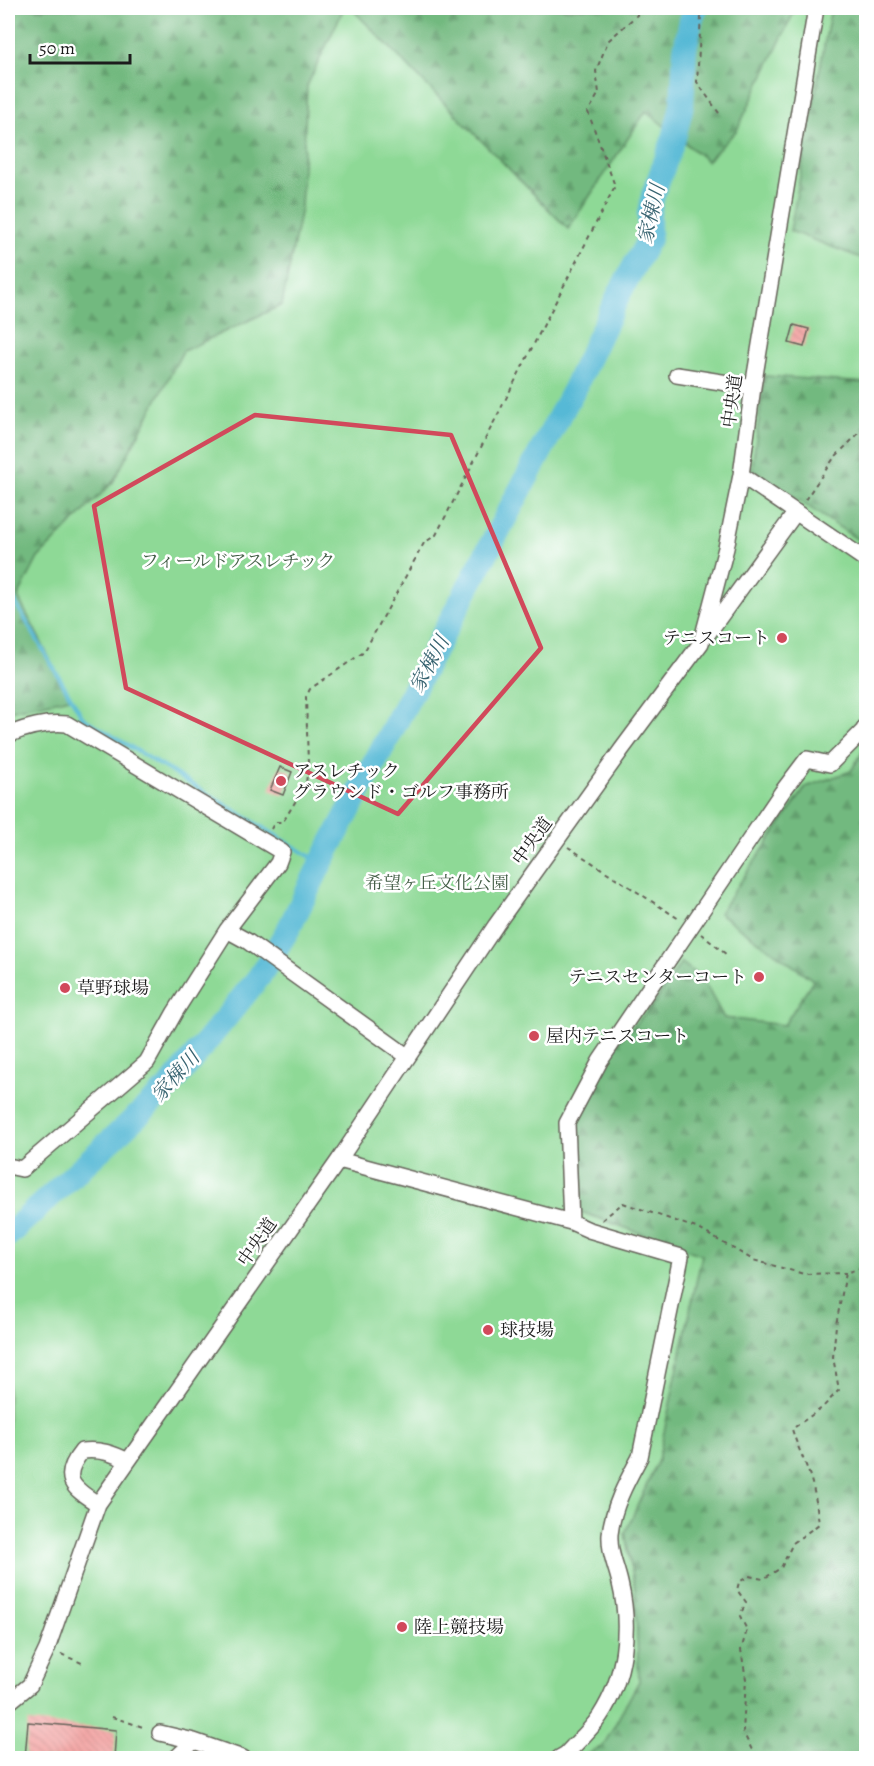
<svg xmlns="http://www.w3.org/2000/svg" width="874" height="1766" font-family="Alegreya,'Noto Serif JP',serif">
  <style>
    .green { fill: #8ed996; stroke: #557a59; stroke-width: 1.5 }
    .forest { fill: url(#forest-firs); stroke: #476a4e; stroke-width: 1.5 }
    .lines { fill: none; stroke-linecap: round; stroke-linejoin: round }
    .stream { stroke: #57b9d6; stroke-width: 4 }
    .river { stroke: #57b9d6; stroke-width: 24 }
    .building { fill: url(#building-back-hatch) }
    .minor-casing { stroke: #66635a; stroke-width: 18 }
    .path { stroke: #66635a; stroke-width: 2; stroke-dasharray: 4.5 4.5; stroke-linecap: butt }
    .minor { stroke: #fff; stroke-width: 15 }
    .marked { fill: none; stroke: #d1495b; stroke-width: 4.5; stroke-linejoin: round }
    .poi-dot { fill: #d1495b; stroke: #fff; stroke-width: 2 }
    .labels { text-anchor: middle; stroke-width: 5; stroke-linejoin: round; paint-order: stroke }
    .street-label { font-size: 18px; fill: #1c1c1c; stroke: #fff }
    .park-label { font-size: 18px; fill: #445e47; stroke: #fff }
    .poi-label { font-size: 18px; fill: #1c1c1c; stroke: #fff; text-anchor: start }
    .water-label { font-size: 20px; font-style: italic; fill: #376370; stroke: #fff }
  </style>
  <defs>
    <pattern id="forest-firs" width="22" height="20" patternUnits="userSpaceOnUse" patternTransform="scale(1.5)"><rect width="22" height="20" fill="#72b97f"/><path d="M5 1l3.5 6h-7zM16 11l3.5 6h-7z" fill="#629e6d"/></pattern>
    <pattern id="building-back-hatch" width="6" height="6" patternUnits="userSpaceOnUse" patternTransform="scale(1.5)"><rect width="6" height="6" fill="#f3a1a0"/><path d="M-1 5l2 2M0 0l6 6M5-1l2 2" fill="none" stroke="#d08a89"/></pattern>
  </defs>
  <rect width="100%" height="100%" fill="#fff"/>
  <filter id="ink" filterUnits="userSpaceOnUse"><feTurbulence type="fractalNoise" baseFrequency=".0167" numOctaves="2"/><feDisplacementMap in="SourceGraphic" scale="12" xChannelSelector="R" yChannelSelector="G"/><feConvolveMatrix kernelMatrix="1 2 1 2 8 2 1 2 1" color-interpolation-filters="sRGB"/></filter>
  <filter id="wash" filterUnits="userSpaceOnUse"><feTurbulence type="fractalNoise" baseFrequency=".008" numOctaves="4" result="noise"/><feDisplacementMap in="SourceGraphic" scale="24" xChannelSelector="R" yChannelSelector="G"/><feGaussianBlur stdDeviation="1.35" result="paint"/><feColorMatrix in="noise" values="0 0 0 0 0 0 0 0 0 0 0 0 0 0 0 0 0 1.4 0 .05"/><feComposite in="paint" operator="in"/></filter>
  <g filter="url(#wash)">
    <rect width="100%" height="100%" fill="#eee7cd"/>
    <path class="green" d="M8 8H866V1758H8Z"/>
    <path class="forest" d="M8 8H344L307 86 301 208 282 305 183 351 113 482 38 558 18 597 70 698 8 711Z
      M351 8H796L737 130 707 161 646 111 568 229Z
      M831 8H866V260L790 231Z
      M765 376 866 383V545L752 469Z
      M866 746V1758H581L603 1746 639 1681 635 1588 625 1533 658 1460 702 1255 578 1211 572 1134 603 1065 619 1041 654 1004 681 962 703 980 724 1018 784 1025 813 980 719 913 806 787 851 771Z"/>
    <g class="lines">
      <path class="stream" d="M8 590 83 718 321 863"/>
      <path class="river" d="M8 1235 171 1085 259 977 289 928 321 863 573 391 620 292 649 239V213L653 195 674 138 682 105 685 49 691 20 696 8"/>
    </g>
    <g id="blocks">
      <path class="building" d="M794 325 809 329 804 347 789 343Z
        M280 767 292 772 283 795 270 790Z
        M28 1722 116 1730 114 1758H25Z"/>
    </g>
  </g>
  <g filter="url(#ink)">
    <use href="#blocks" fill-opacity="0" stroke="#66635a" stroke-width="1.5"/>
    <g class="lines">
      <g class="minor-casing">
        <path id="minor" d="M677 375 753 387
          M741 475 866 560
          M706 636 796 512
          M8 735C27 727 45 722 67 724L282 852 278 863 227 930 247 941 407 1056
          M339 1160 571 1222
          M8 1166 22 1169 147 1062 175 1012 227 930
          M98 1504C72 1488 60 1478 82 1451 100 1449 112 1453 128 1461
          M8 1703 30 1685 47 1649 98 1504 339 1160 496 925 622 749 701 643 726 548 741 475 753 387 816 8
          M160 1733 194 1741 243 1758
          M176 1758 194 1741
          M559 1758 566 1754C577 1742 591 1730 600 1716 625 1678 631 1628 620 1583 616 1565 609 1553 610 1534 613 1506 627 1481 640 1457L681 1257 589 1230 571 1222 567 1123 600 1061 782 792 807 759 830 764 863 731 866 726"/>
      </g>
      <path class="path" d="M695 8 701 16
        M703 8 701 16 697 82 721 116
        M805 500 834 458 866 426
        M271 829 275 822H283L306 784 308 764 306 697 310 689 364 652 424 543 436 535 615 186 588 112 599 93 596 71 608 41 637 15V8
        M568 847 679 919
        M701 934 727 955
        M602 1220 623 1203 699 1229 753 1260 804 1274 846 1273
        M61 1654 84 1664
        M112 1717 146 1728
        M749 1758 752 1750 743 1732 746 1679 741 1650 747 1630 740 1616 746 1602 737 1590 739 1582 749 1576 763 1579 781 1568 793 1543 819 1524C817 1505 814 1486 807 1468 802 1455 796 1443 792 1429L822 1408 839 1390 833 1357 836 1325 846 1273 866 1266"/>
      <use href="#minor" class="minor"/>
    </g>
  </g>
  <path class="marked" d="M255 415 451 435 541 648 398 814 126 688 94 506Z"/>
  <g class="poi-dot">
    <circle cx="782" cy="638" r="6"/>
    <circle cx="281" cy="781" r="6"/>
    <circle cx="759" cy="977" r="6"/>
    <circle cx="65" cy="988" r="6"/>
    <circle cx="534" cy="1036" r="6"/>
    <circle cx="488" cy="1330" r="6"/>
    <circle cx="402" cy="1627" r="6"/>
  </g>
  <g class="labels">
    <g class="street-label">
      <text transform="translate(732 401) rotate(-82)" y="6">中央道</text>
      <text transform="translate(532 841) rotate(-54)" y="6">中央道</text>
      <text transform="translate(257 1242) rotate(-55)" y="6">中央道</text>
    </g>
    <g class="park-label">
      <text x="238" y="567">フィールドアスレチック</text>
      <text x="437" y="889">希望ヶ丘文化公園</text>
    </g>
    <g class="poi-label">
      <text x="770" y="644" text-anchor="end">テニスコート</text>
      <text x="293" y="777">アスレチック<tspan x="293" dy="21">グラウンド・ゴルフ事務所</tspan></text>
      <text x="747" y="983" text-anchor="end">テニスセンターコート</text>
      <text x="77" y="994">草野球場</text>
      <text x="546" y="1042">屋内テニスコート</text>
      <text x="500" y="1336">球技場</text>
      <text x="414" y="1633">陸上競技場</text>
    </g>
    <g class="water-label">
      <text transform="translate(651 214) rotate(-77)" y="7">家棟川</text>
      <text transform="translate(429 664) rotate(-62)" y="7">家棟川</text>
      <text transform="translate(175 1076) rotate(-48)" y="7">家棟川</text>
    </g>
  </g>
  <rect width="874" height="1766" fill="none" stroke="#fff" stroke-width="30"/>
  <path d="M30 54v9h100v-9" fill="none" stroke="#1c1c1c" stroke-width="3"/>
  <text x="39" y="54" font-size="18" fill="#1c1c1c" stroke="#ffffff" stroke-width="4.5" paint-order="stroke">50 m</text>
</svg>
